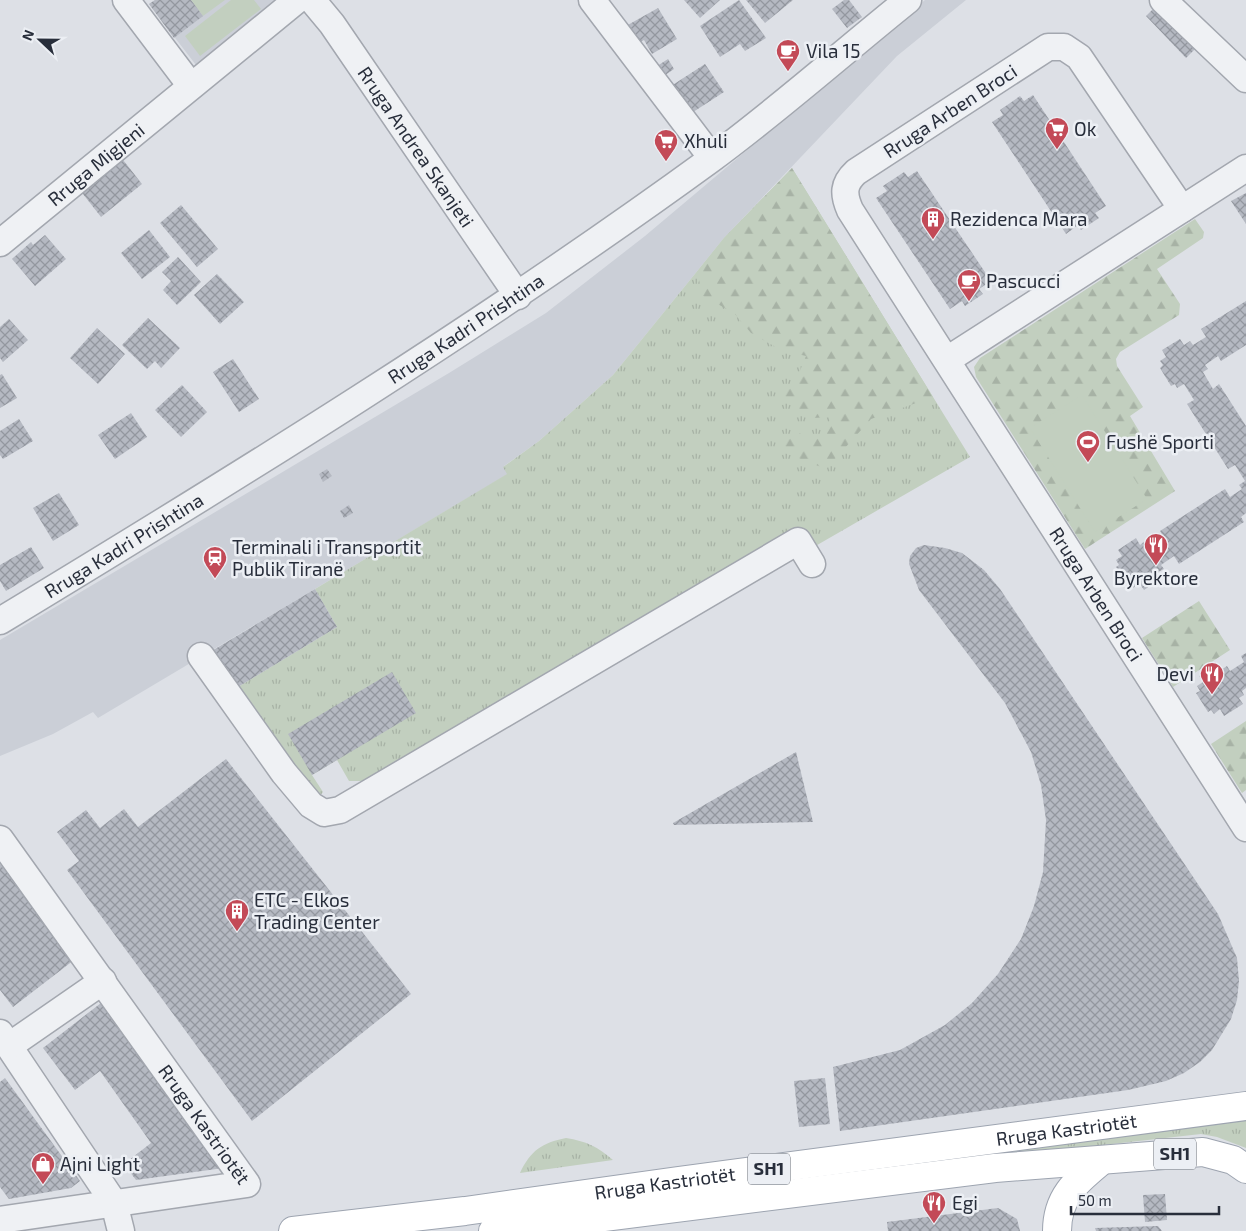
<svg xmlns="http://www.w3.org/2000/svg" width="1246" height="1231" font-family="'Exo 2',sans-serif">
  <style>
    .built { fill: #cbcfd7 }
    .grass { fill: url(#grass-tufts) }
    .forest { fill: url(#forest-firs) }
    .pitch { fill: #c2cfbf }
    .building { fill: url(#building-cross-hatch) }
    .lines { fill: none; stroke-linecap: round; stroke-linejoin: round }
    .minor-casing { stroke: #a3a7af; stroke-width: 29 }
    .major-casing { stroke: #9da4b0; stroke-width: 30 }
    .minor { stroke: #eff1f4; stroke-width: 26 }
    .major { stroke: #fff; stroke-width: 28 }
    .labels { text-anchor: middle; stroke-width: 5; stroke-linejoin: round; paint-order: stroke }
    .shield { fill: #eceff4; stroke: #636872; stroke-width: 1 }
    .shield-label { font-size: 18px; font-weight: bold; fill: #282e3b }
    .poi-label { font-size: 19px; fill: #282e3b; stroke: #eceff4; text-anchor: start }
    .street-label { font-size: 19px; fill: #282e3b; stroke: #eceff4 }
  </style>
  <defs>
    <pattern id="grass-tufts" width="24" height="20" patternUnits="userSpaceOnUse" patternTransform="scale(1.25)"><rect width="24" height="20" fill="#c2cfbf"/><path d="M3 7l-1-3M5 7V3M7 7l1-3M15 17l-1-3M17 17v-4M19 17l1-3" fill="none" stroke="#a7b2a5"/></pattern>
    <pattern id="forest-firs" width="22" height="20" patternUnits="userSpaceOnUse" patternTransform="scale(1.25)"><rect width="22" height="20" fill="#c2cfbf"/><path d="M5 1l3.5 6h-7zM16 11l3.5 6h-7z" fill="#a7b2a5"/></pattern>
    <pattern id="building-cross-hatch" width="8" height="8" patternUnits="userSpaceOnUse" patternTransform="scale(1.25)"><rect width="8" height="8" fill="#b5b9c2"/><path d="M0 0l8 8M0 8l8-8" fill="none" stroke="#93979f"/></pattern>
  </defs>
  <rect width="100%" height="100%" fill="#dde0e6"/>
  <path class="built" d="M155 0H276L196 65 149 4Z
    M925 0H966L897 56 724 238 613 375 539 441 504 466 508 474 98 718 93 712 53 734 0 756V640L449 373 546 313 645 236Z"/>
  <path class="grass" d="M792 168 970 457 812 548 364 781H349L337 760 312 775 323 792 319 797 233 690 337 627 315 589 507 474 503 467 539 441 613 375 724 238Z
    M1246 1118V1148L1217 1137 1201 1134 603 1201Z
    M566 1138C586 1141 598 1147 613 1160L520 1173C531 1150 542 1143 566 1138Z"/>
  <path class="forest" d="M792 168 933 397 871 419 826 469 773 448 797 432 811 439 828 431 830 417 813 418 780 399 797 378 806 356 781 350 751 333 734 313 703 296 697 272 724 238Z
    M1195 219 1204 232 1203 238 1157 269 1180 304 1179 315 1120 352 1116 359 1117 366 1143 407 1130 416 1175 491 1085 549 976 377 974 367 980 358Z
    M1199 601 1230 650 1173 687 1142 638Z
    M1246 721V790L1242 793 1211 744Z"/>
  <path class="pitch" d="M191 0H225L203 16Z
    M231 0H254L261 9 200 56 185 36Z
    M1082 395 1147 499 1095 532 1030 428Z"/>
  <path class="building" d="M155 0H191L203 16 174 38 149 4Z
    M684 0H720L700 18Z
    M739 0 766 38 745 51 740 44 720 57 700 26Z
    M746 0H793L765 23Z
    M844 0H849L862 17 847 28 832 9Z
    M1158 4 1198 46 1186 58 1146 16Z
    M658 8 677 39 652 54 644 40 637 44 626 26Z
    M668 59 674 69 661 78 654 68Z
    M705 64 724 92 687 116 668 88Z
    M1033 95 1106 206 1095 213 1099 218 1081 230 1078 225 1066 234 992 122 1003 115 1000 110 1020 96 1024 101Z
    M120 156 142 184 101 217 79 189Z
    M917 171 991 281 979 289 983 294 965 306 962 301 950 309 876 198 887 191 883 186 904 172 908 177Z
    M1246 193V224L1231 201Z
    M181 205 218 249 197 267 160 223Z
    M149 230 170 257 142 279 121 253Z
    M45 235 66 259 35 286 12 259 31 242 33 245Z
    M178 257 201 282 177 305 163 290 171 281 162 272Z
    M217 274 244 302 220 324 194 295Z
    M1246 301V345L1221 361 1218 356 1205 365 1208 369 1203 372 1213 389 1219 384 1246 426V513L1241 517 1244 522 1179 564 1174 556 1161 565 1164 569 1158 572 1162 578 1144 590 1140 584 1133 588 1131 584 1128 586 1116 567 1119 565 1116 560 1122 556 1118 550 1136 538 1140 545 1146 540 1149 545 1163 536 1160 531 1225 489 1230 497 1242 489 1239 485 1245 481 1235 465 1228 469 1187 404 1194 400 1184 384 1177 388 1175 384 1171 386 1160 368 1163 365 1160 361 1166 357 1162 350 1180 339 1184 345 1190 341 1193 345 1206 337 1201 329Z
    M148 318 180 348 161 368 155 361 147 369 122 345Z
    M9 319 28 340 3 362 0 358V327Z
    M97 328 125 354 98 384 70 358Z
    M233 359 259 399 239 412 213 372Z
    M2 374 17 398 0 408V375Z
    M182 385 207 412 181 437 155 410Z
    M131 413 147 437 115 459 98 435Z
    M19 419 33 441 3 459 0 455V431Z
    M327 469 332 476 323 482 319 474Z
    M59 493 79 525 53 541 33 508Z
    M349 505 353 513 344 518 340 511Z
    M370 541 375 549 366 554 361 547Z
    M924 545 945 548 962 553 984 570 1000 589 1218 914 1237 958 1239 981 1237 1000 1231 1019 1212 1050 1200 1062 1184 1073 1166 1081 1128 1090 840 1131 833 1067 900 1050 945 1025 972 1003 998 974 1021 939 1034 906 1043 872 1046 820 1041 785 1031 752 1005 703 919 590 909 564 910 556 916 548Z
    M31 547 44 568 6 591 0 581V565Z
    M315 589 337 627 233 690 210 652Z
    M1246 653V688L1242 691 1244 695 1239 698 1243 704 1224 716 1220 709 1214 714 1211 710 1208 712 1196 693 1200 691 1197 686 1203 682 1199 676 1217 664 1221 670 1227 666 1230 671 1244 662 1241 656Z
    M392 672 416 713 312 775 288 734Z
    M796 752 813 822 674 825 673 823Z
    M226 759 411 994 252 1121 67 870 79 861 57 832 86 810 100 828 124 809 138 827Z
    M0 864 74 960 13 1007 0 990Z
    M101 1003 224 1168 136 1180 124 1164 151 1143 100 1071 75 1090 43 1048Z
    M5 1078 80 1181 71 1188 9 1199 0 1187V1082Z
    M825 1078 830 1124 799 1127 794 1081Z
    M1165 1194 1167 1220 1145 1222 1143 1195Z
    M998 1208 1017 1219 1020 1231H888L887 1222Z
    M1158 1226 1162 1231H1096L1095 1228Z"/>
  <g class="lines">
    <g class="minor-casing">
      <g id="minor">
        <path d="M126 0 191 86"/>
        <path id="s1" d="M312 0 332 24 518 296"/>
        <path d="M592 0 712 158"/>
        <path d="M1163 0 1246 79"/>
        <path id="s2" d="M1182 209 1079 57 1064 47H1048L856 172C843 184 843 194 850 210L1246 828"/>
        <path id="s3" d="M0 243 297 0"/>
        <path d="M947 360 1246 168"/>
        <path id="s4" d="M0 621C241 475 482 326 710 160 777 111 842 53 908 0"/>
        <path d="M201 656 284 773 311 805 324 813 340 810 798 541 812 564"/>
        <path id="s5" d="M0 839 247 1184 0 1220"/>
        <path d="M0 1033 114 1203 121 1231"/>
        <path d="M9 1046 103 981"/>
      </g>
    </g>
    <g class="major-casing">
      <g id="major">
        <path id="s6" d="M293 1231 465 1211 678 1181 1246 1106"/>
        <path d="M493 1231 995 1168 1203 1152 1233 1160 1246 1169"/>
        <path d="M1057 1231C1057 1196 1077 1181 1101 1161"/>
      </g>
    </g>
    <use href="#minor" class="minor"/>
    <use href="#major" class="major"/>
  </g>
  <defs>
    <g id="cafe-pin" transform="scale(1.25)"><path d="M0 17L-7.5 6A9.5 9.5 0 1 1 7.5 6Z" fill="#c34a57" stroke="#eceff4"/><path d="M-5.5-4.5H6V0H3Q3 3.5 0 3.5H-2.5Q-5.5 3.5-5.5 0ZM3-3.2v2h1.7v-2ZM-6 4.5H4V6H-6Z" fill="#fff"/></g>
    <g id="supermarket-pin" transform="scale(1.25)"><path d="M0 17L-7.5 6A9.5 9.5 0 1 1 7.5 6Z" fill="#c34a57" stroke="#eceff4"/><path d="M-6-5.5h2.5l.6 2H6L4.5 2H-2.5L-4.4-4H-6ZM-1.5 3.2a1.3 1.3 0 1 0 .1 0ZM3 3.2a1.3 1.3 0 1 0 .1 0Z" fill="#fff"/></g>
    <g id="building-pin" transform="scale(1.25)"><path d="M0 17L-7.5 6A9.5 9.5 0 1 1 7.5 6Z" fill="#c34a57" stroke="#eceff4"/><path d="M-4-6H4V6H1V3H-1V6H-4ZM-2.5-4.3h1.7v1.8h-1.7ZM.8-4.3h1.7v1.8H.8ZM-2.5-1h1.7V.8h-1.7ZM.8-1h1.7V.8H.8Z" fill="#fff"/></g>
    <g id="stadium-pin" transform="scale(1.25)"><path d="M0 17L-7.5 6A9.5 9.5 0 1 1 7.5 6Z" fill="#c34a57" stroke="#eceff4"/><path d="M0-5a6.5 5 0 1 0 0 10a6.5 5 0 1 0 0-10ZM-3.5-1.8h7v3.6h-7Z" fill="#fff"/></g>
    <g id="restaurant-pin" transform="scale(1.25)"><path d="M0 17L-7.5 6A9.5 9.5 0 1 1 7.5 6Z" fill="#c34a57" stroke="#eceff4"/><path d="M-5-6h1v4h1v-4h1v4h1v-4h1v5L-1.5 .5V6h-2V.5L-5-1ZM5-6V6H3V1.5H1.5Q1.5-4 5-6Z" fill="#fff"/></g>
    <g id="station-pin" transform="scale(1.25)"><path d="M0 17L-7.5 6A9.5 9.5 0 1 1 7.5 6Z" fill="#c34a57" stroke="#eceff4"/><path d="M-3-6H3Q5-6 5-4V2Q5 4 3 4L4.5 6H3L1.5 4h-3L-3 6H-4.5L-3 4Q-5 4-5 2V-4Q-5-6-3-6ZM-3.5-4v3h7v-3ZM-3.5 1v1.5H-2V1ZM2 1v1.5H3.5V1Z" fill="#fff"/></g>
    <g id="shop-pin" transform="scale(1.25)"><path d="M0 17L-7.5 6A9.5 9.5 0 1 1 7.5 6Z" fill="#c34a57" stroke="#eceff4"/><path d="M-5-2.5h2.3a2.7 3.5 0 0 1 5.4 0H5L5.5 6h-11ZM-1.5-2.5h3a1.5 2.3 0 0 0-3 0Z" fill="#fff"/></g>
  </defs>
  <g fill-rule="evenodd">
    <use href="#cafe-pin" x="788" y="51"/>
    <use href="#supermarket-pin" x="1057" y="129"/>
    <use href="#supermarket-pin" x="666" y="141"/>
    <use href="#building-pin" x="933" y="219"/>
    <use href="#cafe-pin" x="969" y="281"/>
    <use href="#stadium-pin" x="1088" y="442"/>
    <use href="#restaurant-pin" x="1156" y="545"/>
    <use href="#station-pin" x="215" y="558"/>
    <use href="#restaurant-pin" x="1212" y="674"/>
    <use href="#building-pin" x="237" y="911"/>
    <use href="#shop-pin" x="43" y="1164"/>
    <use href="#restaurant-pin" x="934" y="1203"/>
  </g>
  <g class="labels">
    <g class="shield">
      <rect x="1154" y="1138.5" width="42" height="31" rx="4"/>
      <rect x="748" y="1153.5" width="42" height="31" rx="4"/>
    </g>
    <g class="shield-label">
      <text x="1175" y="1160">SH1</text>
      <text x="769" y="1175">SH1</text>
    </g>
    <g class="poi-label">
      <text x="806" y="58">Vila 15</text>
      <text x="1074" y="136">Ok</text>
      <text x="684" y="148">Xhuli</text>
      <text x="950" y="226">Rezidenca Mara</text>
      <text x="986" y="288">Pascucci</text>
      <text x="1106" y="449">Fushë Sporti</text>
      <text x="232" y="554">Terminali i Transportit<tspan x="232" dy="22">Publik Tiranë</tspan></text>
      <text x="1156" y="585" text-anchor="middle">Byrektore</text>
      <text x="1194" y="681" text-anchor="end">Devi</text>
      <text x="254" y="907">ETC - Elkos<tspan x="254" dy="22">Trading Center</tspan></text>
      <text x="60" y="1171">Ajni Light</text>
      <text x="952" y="1210">Egi</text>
    </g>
    <g class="street-label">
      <text transform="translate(950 111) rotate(-33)" y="7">Rruga Arben Broci</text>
      <text dy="7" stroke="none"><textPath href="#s1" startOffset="180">Rruga Andrea Skanjeti</textPath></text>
      <text dy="7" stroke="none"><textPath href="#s3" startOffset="124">Rruga Migjeni</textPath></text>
      <text dy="7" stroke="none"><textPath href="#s4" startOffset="550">Rruga Kadri Prishtina</textPath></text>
      <text dy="7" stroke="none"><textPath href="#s4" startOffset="145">Rruga Kadri Prishtina</textPath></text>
      <text dy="7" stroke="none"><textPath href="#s2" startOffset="945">Rruga Arben Broci</textPath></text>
      <text dy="7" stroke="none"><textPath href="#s5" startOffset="351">Rruga Kastriotët</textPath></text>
      <text dy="7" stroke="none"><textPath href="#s6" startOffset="780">Rruga Kastriotët</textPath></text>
      <text dy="7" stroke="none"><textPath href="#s6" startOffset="375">Rruga Kastriotët</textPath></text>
    </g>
  </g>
  <g transform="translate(40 40) rotate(292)" stroke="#eceff4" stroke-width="4" paint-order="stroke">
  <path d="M0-4L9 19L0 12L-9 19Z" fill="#282e3b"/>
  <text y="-8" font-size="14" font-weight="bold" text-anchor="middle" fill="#282e3b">N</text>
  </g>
  <path d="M1071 1206v8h148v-8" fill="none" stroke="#282e3b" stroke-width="2.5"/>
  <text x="1078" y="1206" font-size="15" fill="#282e3b" stroke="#eceff4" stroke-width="4" paint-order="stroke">50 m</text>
</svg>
